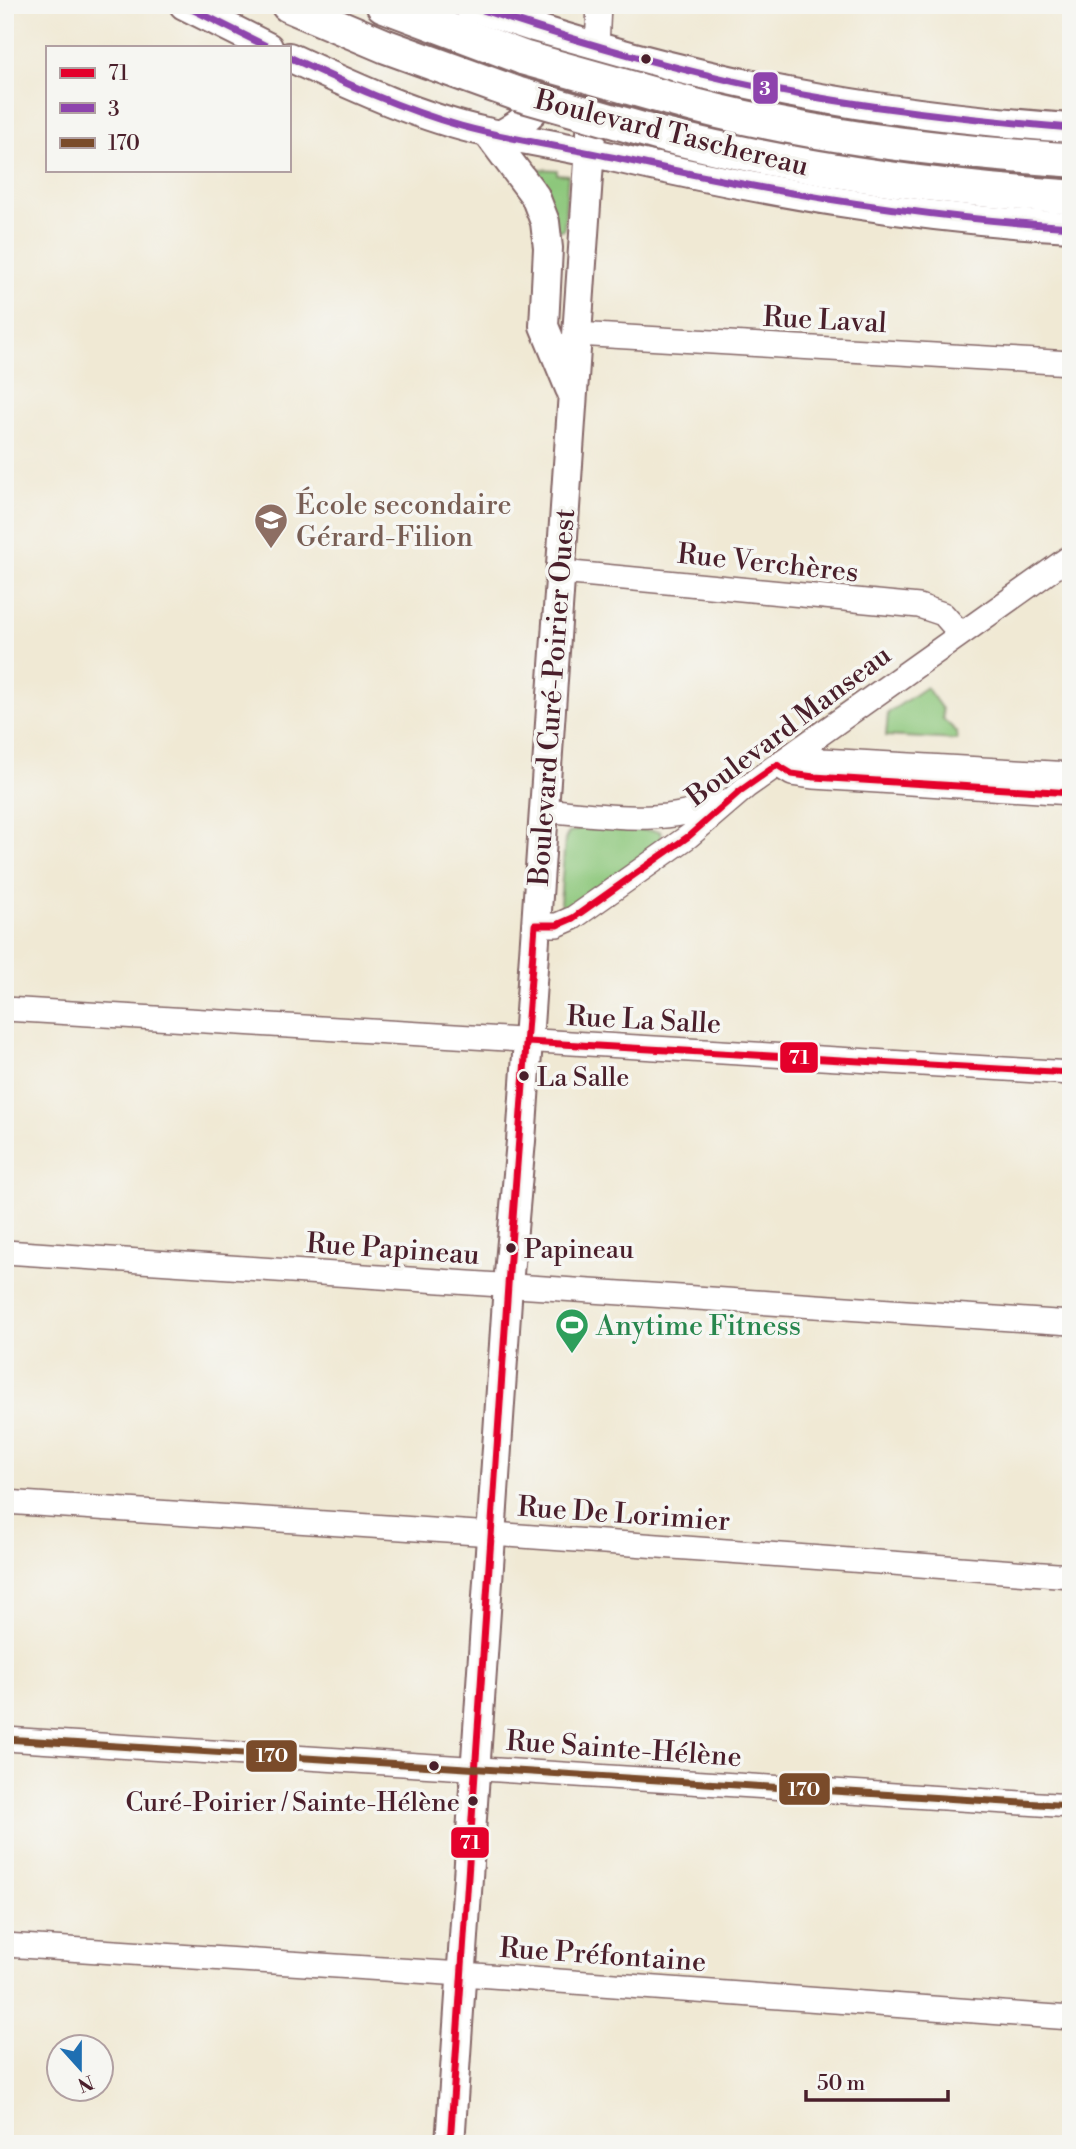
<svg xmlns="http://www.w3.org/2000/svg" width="1076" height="2149" font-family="'Libre Bodoni',serif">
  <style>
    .green { fill: #8dc77b; stroke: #6c7353; stroke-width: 2 }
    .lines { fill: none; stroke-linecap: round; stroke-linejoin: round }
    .minor-casing { stroke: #846666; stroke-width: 26 }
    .major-casing { stroke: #846666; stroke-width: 32 }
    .highway-casing { stroke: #846666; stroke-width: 37 }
    .minor { stroke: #fff; stroke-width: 23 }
    .major { stroke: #fff; stroke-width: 28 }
    .highway { stroke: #fff; stroke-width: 33 }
    .highway-bridge-casing { stroke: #846666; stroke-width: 37; stroke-linecap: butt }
    .highway-bridge { stroke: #fff; stroke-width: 33 }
    .bus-1-casing { stroke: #f6f6f2; stroke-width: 12 }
    .bus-2-casing { stroke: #f6f6f2; stroke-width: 12 }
    .bus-3-casing { stroke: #f6f6f2; stroke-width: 12 }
    .bus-1 { stroke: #e4002b; stroke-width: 7 }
    .bus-2 { stroke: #8e44ad; stroke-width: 7 }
    .bus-3 { stroke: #7a4b2a; stroke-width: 7 }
    .bus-dot { fill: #4a1f2b; stroke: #f6f6f2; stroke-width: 2.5 }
    .labels { text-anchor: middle; stroke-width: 7; stroke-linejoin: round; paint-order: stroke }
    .bus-label { font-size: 26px; fill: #4a1f2b; stroke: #f6f6f2; text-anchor: start }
    .street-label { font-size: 28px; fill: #4a1f2b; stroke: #f6f6f2 }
    .education-label { font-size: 28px; fill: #785e54; stroke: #f6f6f2; text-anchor: start }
    .leisure-label { font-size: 28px; fill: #27864d; stroke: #f6f6f2; text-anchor: start }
    .line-badge { stroke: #f6f6f2; stroke-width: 2.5 }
    .badge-label { font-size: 19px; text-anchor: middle; font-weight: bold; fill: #fff }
  </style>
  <rect width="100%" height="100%" fill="#f6f6f2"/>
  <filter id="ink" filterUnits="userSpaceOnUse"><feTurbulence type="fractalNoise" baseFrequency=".0143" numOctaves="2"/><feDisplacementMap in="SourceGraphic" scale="14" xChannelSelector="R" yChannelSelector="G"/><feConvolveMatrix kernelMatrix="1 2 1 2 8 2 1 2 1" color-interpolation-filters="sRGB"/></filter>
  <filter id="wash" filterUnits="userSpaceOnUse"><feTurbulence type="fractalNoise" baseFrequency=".00686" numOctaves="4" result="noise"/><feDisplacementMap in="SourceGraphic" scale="28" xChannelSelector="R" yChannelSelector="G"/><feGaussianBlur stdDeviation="1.57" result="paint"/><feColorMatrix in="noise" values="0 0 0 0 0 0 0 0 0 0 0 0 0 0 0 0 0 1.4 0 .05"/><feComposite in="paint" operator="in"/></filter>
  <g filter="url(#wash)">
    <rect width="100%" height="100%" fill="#f0e9d4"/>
    <path class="green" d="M538 169 557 170V174L568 175 564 230H556L531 172Z
      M926 687 942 709 943 719 956 731 957 740 886 736 888 713Z
      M579 826 660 831 662 842 570 906 563 907 560 903 565 839 569 832 577 830Z"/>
  </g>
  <g filter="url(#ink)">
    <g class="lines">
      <g class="minor-casing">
        <path id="minor" d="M597 47 599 5
          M576 334 1071 363
          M561 572 919 606 943 614 960 633
          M800 749 809 756 822 760 1071 774
          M777 765 792 774 814 777 1071 793
          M543 810C602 815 665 827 720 802
          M535 925H557L573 918 689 836 746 787 1071 556
          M5 1009 1071 1073
          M5 1252 1071 1323
          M5 1502 492 1534 1071 1576
          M5 1739 1071 1806
          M5 1945 462 1974 1071 2018"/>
      </g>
      <g class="major-casing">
        <path id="major" d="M184 5 268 47
          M467 5C662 75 864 114 1071 128
          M289 57C352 86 418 117 486 132 530 141 573 148 616 158 766 192 917 219 1071 227
          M487 132 535 196 545 222 548 248 544 326 570 389
          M502 134C541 112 556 92 546 46
          M450 2144 508 1285 521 1141 597 47"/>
      </g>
      <g class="highway-casing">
        <path id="highway" d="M288 5 385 46 518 94
          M383 5 524 58
          M667 98C798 135 935 151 1071 160
          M662 135C796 168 933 188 1071 197"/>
      </g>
      <use href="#minor" class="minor"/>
      <use href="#major" class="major"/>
      <use href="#highway" class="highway"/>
      <g class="highway-bridge-casing">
        <path id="highway-bridge" d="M524 58 667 98
          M518 94 662 135"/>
      </g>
      <use href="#highway-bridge" class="highway-bridge"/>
      <g class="bus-1-casing">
        <path id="bus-1" d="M527 1042 1071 1073
          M450 2144 508 1285 535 925H557L573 918 689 836 740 791 777 765 792 774 814 777 1071 793"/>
      </g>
      <g class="bus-2-casing">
        <path id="bus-2" d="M184 5 268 47
          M468 5C565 38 664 67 765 88 866 108 968 119 1071 128
          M289 57C345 83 401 109 461 126 515 141 572 148 626 160 773 193 921 217 1071 227"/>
      </g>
      <g class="bus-3-casing">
        <path id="bus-3" d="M5 1739 1071 1806"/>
      </g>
      <use href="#bus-1" class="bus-1"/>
      <use href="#bus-2" class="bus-2"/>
      <use href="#bus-3" class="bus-3"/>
    </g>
  </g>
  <defs>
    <g id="school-pin" transform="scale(1.75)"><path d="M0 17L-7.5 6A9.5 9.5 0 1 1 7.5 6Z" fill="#8d6e63" stroke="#f6f6f2"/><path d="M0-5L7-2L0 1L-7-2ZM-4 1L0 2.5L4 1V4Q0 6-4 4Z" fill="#fff"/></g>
    <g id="stadium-pin" transform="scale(1.75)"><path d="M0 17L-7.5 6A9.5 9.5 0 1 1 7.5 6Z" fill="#2e9e5b" stroke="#f6f6f2"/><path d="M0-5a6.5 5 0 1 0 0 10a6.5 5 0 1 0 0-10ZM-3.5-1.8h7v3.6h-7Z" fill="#fff"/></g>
  </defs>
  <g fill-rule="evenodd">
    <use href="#school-pin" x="271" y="520"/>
    <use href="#stadium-pin" x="572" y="1325"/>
  </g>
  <g class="bus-dot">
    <circle cx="646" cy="59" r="6"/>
    <circle cx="524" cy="1076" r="6"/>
    <circle cx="511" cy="1248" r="6"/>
    <circle cx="434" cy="1766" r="6"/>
    <circle cx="473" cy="1801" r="6"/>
  </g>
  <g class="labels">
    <g class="bus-label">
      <text x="537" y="1086">La Salle</text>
      <text x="524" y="1258">Papineau</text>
      <text x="460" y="1811" text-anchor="end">Curé-Poirier / Sainte-Hélène</text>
    </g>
    <g class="street-label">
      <text transform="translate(672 132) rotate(14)" y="10">Boulevard Taschereau</text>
      <text transform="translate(825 319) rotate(3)" y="10">Rue Laval</text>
      <text transform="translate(768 562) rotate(6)" y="10">Rue Verchères</text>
      <text transform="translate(551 697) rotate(-86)" y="10">Boulevard Curé-Poirier Ouest</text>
      <text transform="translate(788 725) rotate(-37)" y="10">Boulevard Manseau</text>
      <text transform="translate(644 1019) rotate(3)" y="10">Rue La Salle</text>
      <text transform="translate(393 1248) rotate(4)" y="10">Rue Papineau</text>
      <text transform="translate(624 1513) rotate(4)" y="10">Rue De Lorimier</text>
      <text transform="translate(624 1748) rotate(4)" y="10">Rue Sainte-Hélène</text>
      <text transform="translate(603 1954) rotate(4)" y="10">Rue Préfontaine</text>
    </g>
    <g class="education-label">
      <text x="296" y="514">École secondaire<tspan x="296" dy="32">Gérard-Filion</tspan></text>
    </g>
    <g class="leisure-label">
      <text x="596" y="1335">Anytime Fitness</text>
    </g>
  </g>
  <g class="line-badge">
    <rect x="752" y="71" width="27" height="34" rx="7" fill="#8e44ad"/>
    <rect x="779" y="1041" width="40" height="33" rx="7" fill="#e4002b"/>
    <rect x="245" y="1739" width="53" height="34" rx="7" fill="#7a4b2a"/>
    <rect x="778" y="1772" width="53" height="34" rx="7" fill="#7a4b2a"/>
    <rect x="450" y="1826" width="40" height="33" rx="7" fill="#e4002b"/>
  </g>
  <g class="badge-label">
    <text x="765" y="95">3</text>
    <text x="799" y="1064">71</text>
    <text x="272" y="1762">170</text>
    <text x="804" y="1796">170</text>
    <text x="470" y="1849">71</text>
  </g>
  <rect width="1076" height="2149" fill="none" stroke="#f6f6f2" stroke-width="28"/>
  <rect x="46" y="46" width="245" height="126" fill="#f6f6f2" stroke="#b1a0a2" stroke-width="2"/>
  <rect x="60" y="68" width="35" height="10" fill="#e4002b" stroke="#b1a0a2" stroke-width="2"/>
  <text x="108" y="80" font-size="21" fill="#4a1f2b">71</text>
  <rect x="60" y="103" width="35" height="10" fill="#8e44ad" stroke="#b1a0a2" stroke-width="2"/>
  <text x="108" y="116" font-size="21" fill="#4a1f2b">3</text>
  <rect x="60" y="138" width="35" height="10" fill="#7a4b2a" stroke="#b1a0a2" stroke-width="2"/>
  <text x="108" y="150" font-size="21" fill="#4a1f2b">170</text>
  <g transform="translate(80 2068) rotate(159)"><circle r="33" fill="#f6f6f2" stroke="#b1a0a2" stroke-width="2"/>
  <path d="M0-5L12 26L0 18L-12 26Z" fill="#1f6fb2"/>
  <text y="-10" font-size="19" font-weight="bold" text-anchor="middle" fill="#4a1f2b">N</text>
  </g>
  <path d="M806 2090v10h142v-10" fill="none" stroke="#4a1f2b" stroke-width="3.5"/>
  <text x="817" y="2090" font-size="21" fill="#4a1f2b" stroke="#f6f6f2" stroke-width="5" paint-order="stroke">50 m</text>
</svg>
